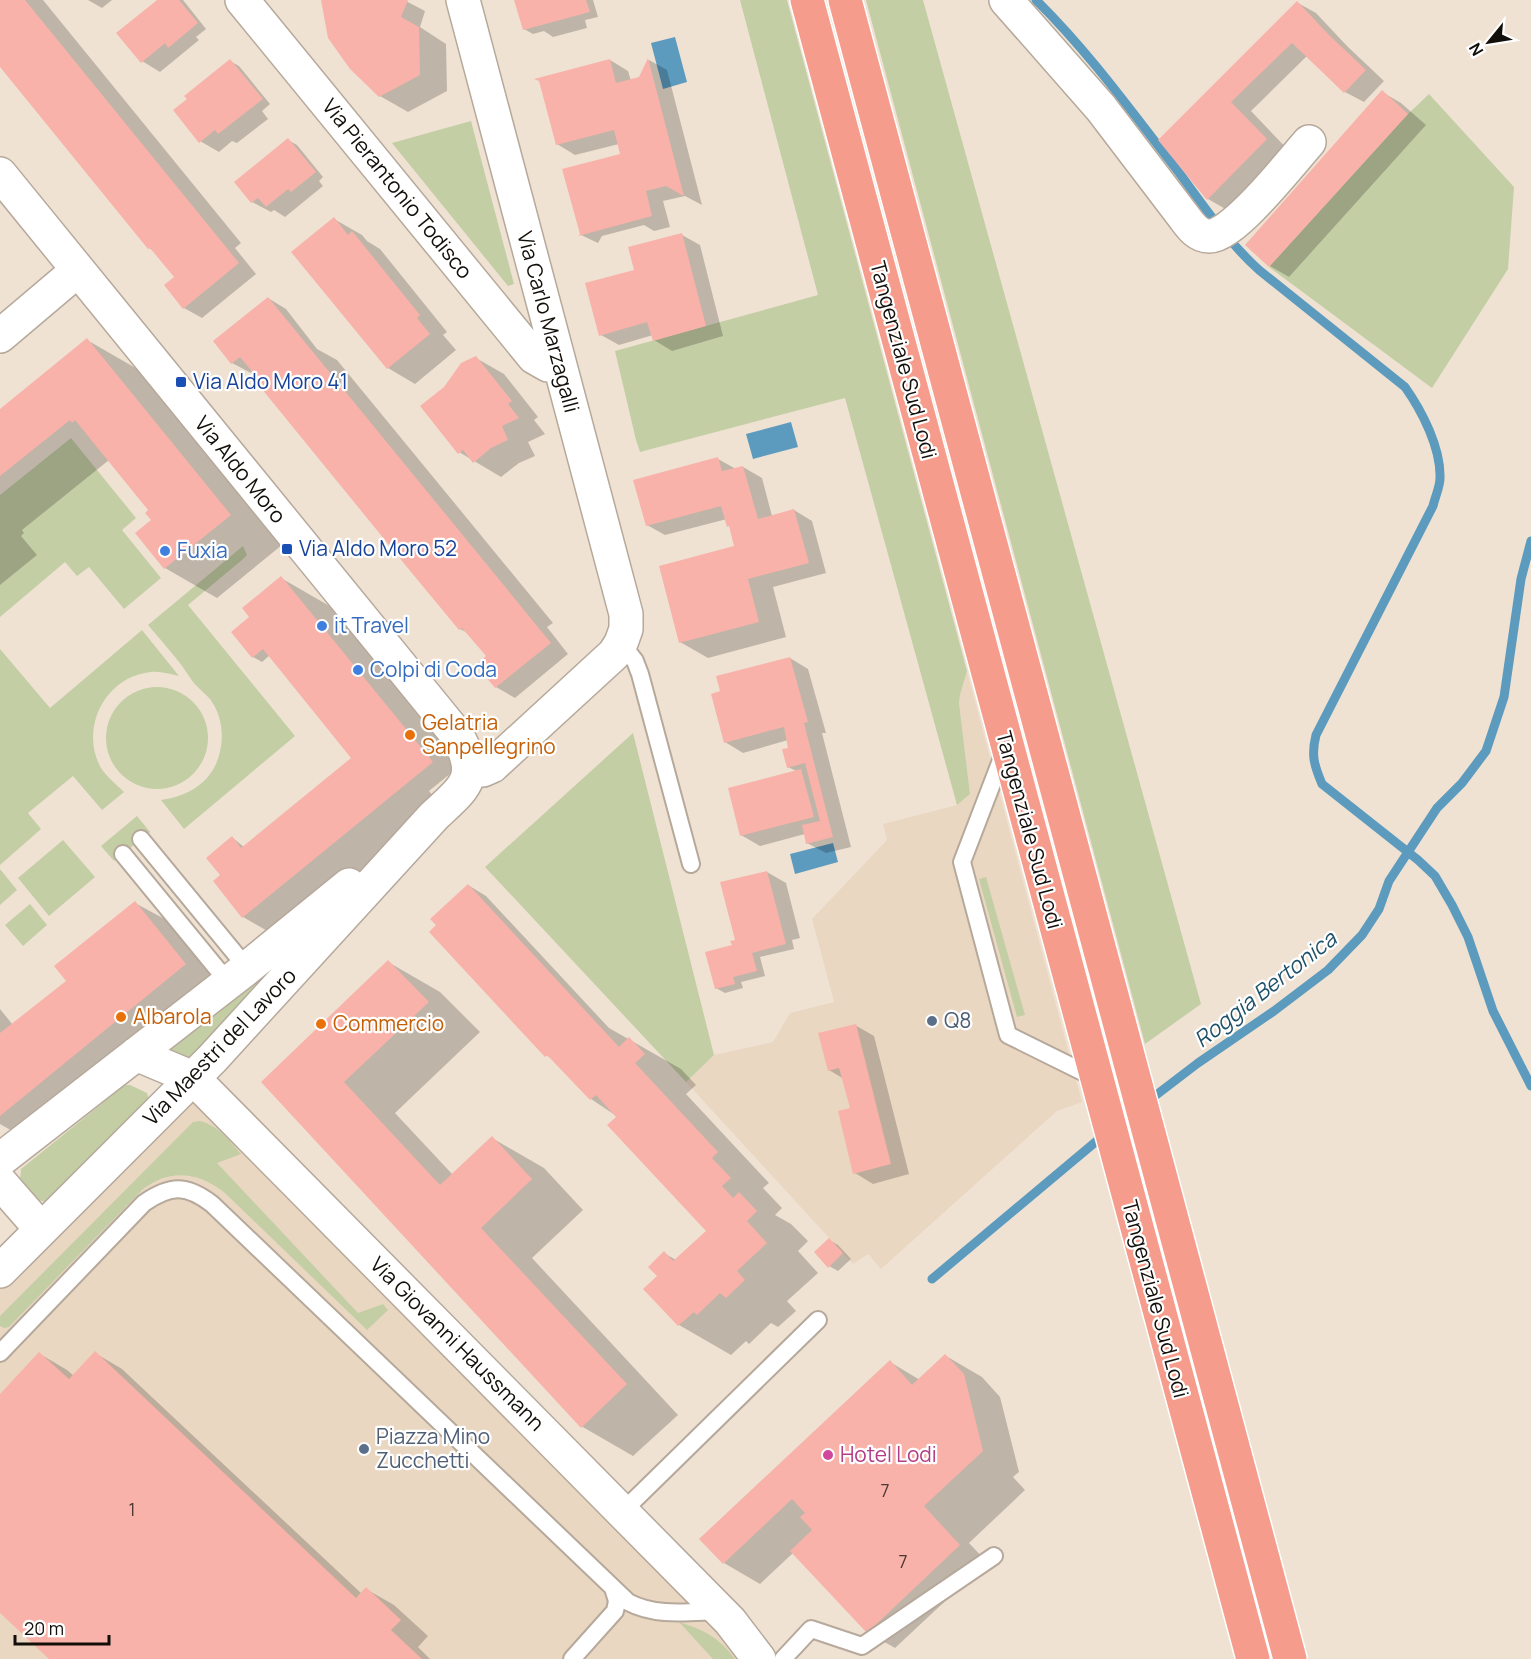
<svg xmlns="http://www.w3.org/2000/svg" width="1531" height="1659" font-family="Manrope,sans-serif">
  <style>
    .built { fill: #ead7c2 }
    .green { fill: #c3cea5 }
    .water { fill: #5c9bbe }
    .shadow { fill: #0003 }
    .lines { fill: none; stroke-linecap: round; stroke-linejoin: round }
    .stream { stroke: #5c9bbe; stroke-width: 9 }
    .building { fill: #f8b2a9 }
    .lane-casing { stroke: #b6a99b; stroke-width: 20 }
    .street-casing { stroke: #b6a99b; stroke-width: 36 }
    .highway-casing { stroke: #fff; stroke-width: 36 }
    .lane { stroke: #fff; stroke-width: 16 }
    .street { stroke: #fff; stroke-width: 33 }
    .highway { stroke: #f69c8c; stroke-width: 33 }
    .transit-dot { fill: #1a4fb4; stroke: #fff; stroke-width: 2 }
    .shop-dot { fill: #3f7fe0; stroke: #fff; stroke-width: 2 }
    .food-dot { fill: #e8710a; stroke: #fff; stroke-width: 2 }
    .service-dot { fill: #5c6f8a; stroke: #fff; stroke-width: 2 }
    .hotel-dot { fill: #d1479c; stroke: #fff; stroke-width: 2 }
    .labels { text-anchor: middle; stroke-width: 4.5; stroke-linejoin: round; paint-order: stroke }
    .number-label { font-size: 18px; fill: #4c3731 }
    .street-label { font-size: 21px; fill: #120e09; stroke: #fff }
    .transit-label { font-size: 21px; fill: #164399; stroke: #fff; text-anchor: start }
    .shop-label { font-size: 21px; fill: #366cbe; stroke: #fff; text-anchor: start }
    .food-label { font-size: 21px; fill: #c56008; stroke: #fff; text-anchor: start }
    .service-label { font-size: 21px; fill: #4e5e75; stroke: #fff; text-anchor: start }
    .hotel-label { font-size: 21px; fill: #b23c85; stroke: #fff; text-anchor: start }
    .water-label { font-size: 22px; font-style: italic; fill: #1f516a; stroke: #fff }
  </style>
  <rect width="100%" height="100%" fill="#efe2d3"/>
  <path class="built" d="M967 671 1082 1102 1057 1111 881 1269 868 1254 853 1264 686 1082 714 1055 773 1042 790 1013 834 1002 812 919 887 840 883 824 957 805 970 794 959 703 960 695Z
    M192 1082 754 1659H0V1279Z"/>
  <path class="green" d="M740 0H787L967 671 960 695 959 703 970 794 957 805 845 398 640 452 636 440 615 351 818 295Z
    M866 0H923L1201 1004 1145 1044Z
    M1429 94 1514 187 1508 269 1432 388 1269 267 1408 114Z
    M471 121 514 284 508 286 392 143Z
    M71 438 136 518 122 530 161 578 124 609 89 567 77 576 65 562 0 617V495Z
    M243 546 247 555 242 560 188 605 295 736 184 829 161 800C184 797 206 786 216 764 225 743 224 718 210 699 204 692 195 686 191 679 179 660 163 643 148 625Z
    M142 630 179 676C170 674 160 671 151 672 105 676 79 729 101 768 107 777 116 784 124 792L102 810 73 776 28 813 41 829 0 865V649L50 708Z
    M106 738a51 51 0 1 1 102 0a51 51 0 1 1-102 0Z
    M633 733 714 1055 686 1082 485 867Z
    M137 816 150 832 114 861 101 846Z
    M63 840 95 877 49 916 18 878Z
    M0 869 17 890 0 905Z
    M986 877 1025 1015 1017 1017 979 879Z
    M30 904 47 925 23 946 5 925Z
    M289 955 184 1064 160 1056Z
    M125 1085H130L147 1093 149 1100 47 1202 36 1200 20 1180 21 1169Z
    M200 1121C219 1126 229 1140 241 1154L217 1163 358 1313 383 1304 388 1310 367 1330 225 1193C199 1172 169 1168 142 1190L9 1327 4 1328 0 1326V1316L193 1122Z
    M679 1622C704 1630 719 1637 735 1659H713Z"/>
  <path class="water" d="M675 37 687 82 663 89 651 43Z
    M791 422 798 447 753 459 746 434Z
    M833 843 838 862 795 874 790 854Z"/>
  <path class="shadow" d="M0 0H43L241 243 235 248 256 274 202 318 184 308 176 278 155 252 149 248 0 65Z
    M88 0H112L102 8Z
    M159 0H183L206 29 196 37 199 40 160 72 142 61Z
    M323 0H404L425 11 420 27 446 44 447 91 408 112 380 96Z
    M516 0H593L598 17 585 20 587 28 553 37 544 31 533 34 524 29Z
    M1298 3 1316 13 1347 46 1384 81 1364 102 1345 92 1307 56 1251 111 1294 156 1236 215 1208 199 1160 140Z
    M610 60 628 71 631 81 641 78 649 60 667 70 702 205 685 196 663 201 670 227 654 231 644 225 602 236 598 243 581 235 622 155 619 144 575 155 557 144Z
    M230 61 239 66 270 104 262 111 268 119 237 143 232 141 219 152 200 141Z
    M1382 92 1401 103 1426 125 1289 277 1270 266 1247 245Z
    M288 140 297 145 323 177 319 181 323 186 285 217 274 210 271 212 252 202Z
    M334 219 362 235 367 241 380 249 447 332 443 335 456 350 415 384 388 368Z
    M682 235 700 245 723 336 672 351 654 340 653 335 619 345 601 335 636 271Z
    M268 298 286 309 317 349 337 360 553 623 547 627 568 654 515 698 496 687 478 665 488 657 470 634 460 629 254 371 251 373 232 363Z
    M87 340 139 370 282 545 217 598 165 568 137 534 153 521 151 510 109 460 22 530 24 533 21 536 37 555 0 585V411Z
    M476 358 504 374 538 417 534 420 545 434 528 442 535 456 519 463 501 477 459 452 445 388Z
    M718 459 736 469 743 467 762 478 772 516 794 510 812 521 826 573 773 587 786 637 708 658 680 642 738 547 727 519 665 535 647 525Z
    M281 578 333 608 461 765 429 791 452 819 295 947 243 917 215 882 222 876 233 838 244 847 354 758 270 655 262 662 253 657 251 617Z
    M790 658 808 669 826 733H822L851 847 826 853 807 843 805 834 760 846 741 835 796 771 788 767 790 749 788 740 743 753 725 742Z
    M767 872 786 883 800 938 792 940 794 949 760 957 765 976 741 982 743 988 725 993 716 988 733 946 739 940Z
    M468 885 486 896 609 1028 681 1069 696 1085 686 1094 769 1183 763 1188 782 1208 775 1215 791 1224 808 1241 798 1251 818 1273 787 1301 796 1311 778 1327 771 1323 749 1344 746 1341 731 1355 679 1325 645 1289 659 1276 664 1253 676 1260 708 1231 618 1117 591 1099 554 1060 546 1055Z
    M135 903 172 923 221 985 30 1141 0 1124V1009L13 1025 68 981Z
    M388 962 440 992 480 1032 395 1113 453 1175 492 1138 544 1168 583 1210 532 1258 678 1415 633 1456 581 1426 263 1082Z
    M855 1025 874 1036 909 1174 873 1184 855 1173 851 1109 844 1079 829 1070Z
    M829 1240 838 1245 851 1259 838 1271 829 1266Z
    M95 1353 122 1369 362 1594 366 1589 394 1605 428 1636 418 1647 430 1659H51L0 1611V1396L40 1354 67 1370 74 1376Z
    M946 1356 982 1377 1000 1397 1019 1472 1013 1477 1025 1490 969 1543 987 1562 895 1648 867 1632 793 1553 760 1584 724 1563 890 1362 920 1380Z"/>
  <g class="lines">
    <path class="stream" d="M1036 0C1090 53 1134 115 1180 174 1205 208 1228 242 1259 270L1405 387C1422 411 1441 448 1440 478 1440 487 1435 497 1433 506L1316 735C1311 755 1314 765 1322 784L1418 860 1435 876 1452 905 1468 937 1493 1011 1531 1086
      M1147 1102 1198 1063 1274 1011 1328 970 1362 935 1379 909 1389 881 1437 808 1462 783 1486 751 1504 697 1521 579 1531 541
      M932 1279 1105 1134"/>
  </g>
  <path class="building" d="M0 0H25L239 263 183 309 164 285 174 277 150 248 148 249 0 67Z
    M157 0H179L198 23 168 48 165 43 141 63 116 33Z
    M321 0H408L401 17 419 27 420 75 379 97 350 69 328 38Z
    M514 0H586L590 12 523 30Z
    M1297 1 1328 34 1366 70 1344 93 1292 43 1231 102 1267 139 1207 200 1158 140Z
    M648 58 684 196 666 186 646 191 652 216 578 236 580 234 562 169 620 154 614 130 556 145 539 81 534 79 610 59 616 83 639 77Z
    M230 59 263 99 218 134 215 130 199 143 173 110 187 99 184 96Z
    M1382 90 1408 114 1269 267 1245 245Z
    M288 138 316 172 291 192 288 189 266 207 258 198 251 203 234 182Z
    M334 217 348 235 352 231 420 315 417 318 430 334 387 369 291 252Z
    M682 233 706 326 653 341 647 322 599 336 585 283 634 270 628 247Z
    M268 297 551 643 495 688 476 665 486 656 462 628 459 630 411 572 261 388 264 386 240 357 231 364 213 341Z
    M87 338 231 515 164 569 135 533 151 520 145 513 148 510 75 420 72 423 70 420 0 476V409Z
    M476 356 512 401 508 404 519 418 502 426 508 440 491 448 473 463 463 450 458 454 420 406 444 387 461 363Z
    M718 457 722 471 743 466 758 519 794 509 809 563 748 579 759 622 679 643 659 566 734 546 729 526 727 527 721 506 646 526 633 480Z
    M281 576 433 762 242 918 213 881 220 875 206 858 232 836 241 848 351 758 263 649 252 658 231 632 249 617 242 608Z
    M790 657 808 722 804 723 833 837 806 844 802 825 820 821 805 763 787 768 782 749 788 748 784 727 724 743 711 694 720 691 716 676Z
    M801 769 814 817 740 836 728 788Z
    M767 871 786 944 752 953 757 971 733 977 735 984 715 989 705 952 732 945 730 941 735 940 720 882Z
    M468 884 619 1047 629 1037 645 1054 635 1063 718 1152 712 1158 731 1178 722 1186 733 1198 739 1192 757 1211 747 1221 767 1243 737 1271 745 1280 726 1298 720 1293 697 1315 694 1312 678 1326 643 1289 657 1276 648 1267 664 1251 673 1261 706 1231 607 1125 616 1117 596 1095 590 1100 547 1055 545 1057 429 932 436 925 430 919Z
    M135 901 186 964 0 1116V1033L66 981 54 966Z
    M388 960 429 1002 344 1082 440 1185 492 1136 532 1179 481 1228 627 1384 581 1428 261 1082Z
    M856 1024 891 1164 853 1174 838 1111 850 1108 839 1068 828 1071 818 1033Z
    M829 1238 843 1253 828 1268 814 1252Z
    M95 1351 356 1598 366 1587 401 1620 391 1630 422 1659H49L0 1613V1394L39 1352 69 1379Z
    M945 1354 964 1374 983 1451 924 1506 960 1545 867 1633 790 1551 812 1530 800 1517 805 1513 792 1499 723 1564 699 1539 890 1360 912 1385Z"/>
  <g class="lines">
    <g class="lane-casing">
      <path id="lane" d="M621 643 635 661 640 674 691 864
        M1005 750 962 862 1008 1035 1095 1078
        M141 839 247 968
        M123 854 228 982
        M0 1353 144 1203C170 1185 186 1184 212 1204L628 1602C656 1617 688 1612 719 1611
        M623 1511 818 1320
        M572 1659 615 1611 617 1601 613 1588
        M783 1659 811 1629 862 1646 994 1556"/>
    </g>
    <g class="street-casing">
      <path id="street" d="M242 0 534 357 548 365 559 364
        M463 0 626 614V629L621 643 614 654 492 766 483 770H469
        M1006 0 1101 108 1184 217C1190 225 1197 236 1209 236 1232 238 1292 161 1309 142
        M0 174 457 735C481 778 465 787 434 816L212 1059 0 1271
        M0 336 78 270
        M136 1054 193 1078 730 1621 759 1659
        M0 1160 247 968 349 885
        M0 1182 41 1229"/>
    </g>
    <g class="highway-casing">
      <path id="highway" d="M807 0 1253 1659
        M845 0 1290 1659"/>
    </g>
    <use href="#lane" class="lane"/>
    <use href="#street" class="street"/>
    <use href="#highway" class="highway"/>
  </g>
  <g class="transit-dot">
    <rect x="175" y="376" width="12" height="12" rx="3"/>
    <rect x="281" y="543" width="12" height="12" rx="3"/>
  </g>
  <g class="shop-dot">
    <circle cx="165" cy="551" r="6"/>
    <circle cx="322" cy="626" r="6"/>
    <circle cx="358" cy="670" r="6"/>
  </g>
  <g class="food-dot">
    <circle cx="410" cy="735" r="6"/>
    <circle cx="121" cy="1017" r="6"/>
    <circle cx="321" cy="1024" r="6"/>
  </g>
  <g class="service-dot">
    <circle cx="932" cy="1021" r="6"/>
    <circle cx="364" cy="1449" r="6"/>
  </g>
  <circle class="hotel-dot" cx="828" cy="1455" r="6"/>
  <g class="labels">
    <g class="number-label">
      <text x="885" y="1497">7</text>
      <text x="132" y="1516">1</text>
      <text x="903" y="1568">7</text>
    </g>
    <g class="street-label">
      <text transform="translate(397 189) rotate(51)" y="7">Via Pierantonio Todisco</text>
      <text transform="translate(548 322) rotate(75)" y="7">Via Carlo Marzagalli</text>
      <text transform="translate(903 360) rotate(75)" y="7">Tangenziale Sud Lodi</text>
      <text transform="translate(240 470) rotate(51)" y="7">Via Aldo Moro</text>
      <text transform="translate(1029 830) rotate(75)" y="7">Tangenziale Sud Lodi</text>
      <text transform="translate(220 1047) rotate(-46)" y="7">Via Maestri del Lavoro</text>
      <text transform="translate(1155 1299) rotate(75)" y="7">Tangenziale Sud Lodi</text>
      <text transform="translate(457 1344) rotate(45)" y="7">Via Giovanni Haussmann</text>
    </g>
    <g class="transit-label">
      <text x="193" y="389">Via Aldo Moro 41</text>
      <text x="299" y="556">Via Aldo Moro 52</text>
    </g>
    <g class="shop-label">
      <text x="177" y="558">Fuxia</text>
      <text x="334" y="633">it Travel</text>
      <text x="370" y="677">Colpi di Coda</text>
    </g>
    <g class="food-label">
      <text x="422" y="730">Gelatria<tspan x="422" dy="24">Sanpellegrino</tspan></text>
      <text x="133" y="1024">Albarola</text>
      <text x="333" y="1031">Commercio</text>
    </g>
    <g class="service-label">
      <text x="944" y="1028">Q8</text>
      <text x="376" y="1444">Piazza Mino<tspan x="376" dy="24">Zucchetti</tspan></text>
    </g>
    <g class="hotel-label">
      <text x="840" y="1462">Hotel Lodi</text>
    </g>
    <g class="water-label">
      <text transform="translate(1265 989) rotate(-38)" y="8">Roggia Bertonica</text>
    </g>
  </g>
  <g transform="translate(1489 42) rotate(240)" stroke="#ffffff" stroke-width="4.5" paint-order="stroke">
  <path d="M0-4.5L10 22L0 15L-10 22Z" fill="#120e09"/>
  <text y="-9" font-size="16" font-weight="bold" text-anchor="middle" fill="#120e09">N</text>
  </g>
  <path d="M15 1635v9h94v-9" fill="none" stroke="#120e09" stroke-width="3"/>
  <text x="24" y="1635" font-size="18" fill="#120e09" stroke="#ffffff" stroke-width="4.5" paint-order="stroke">20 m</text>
</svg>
